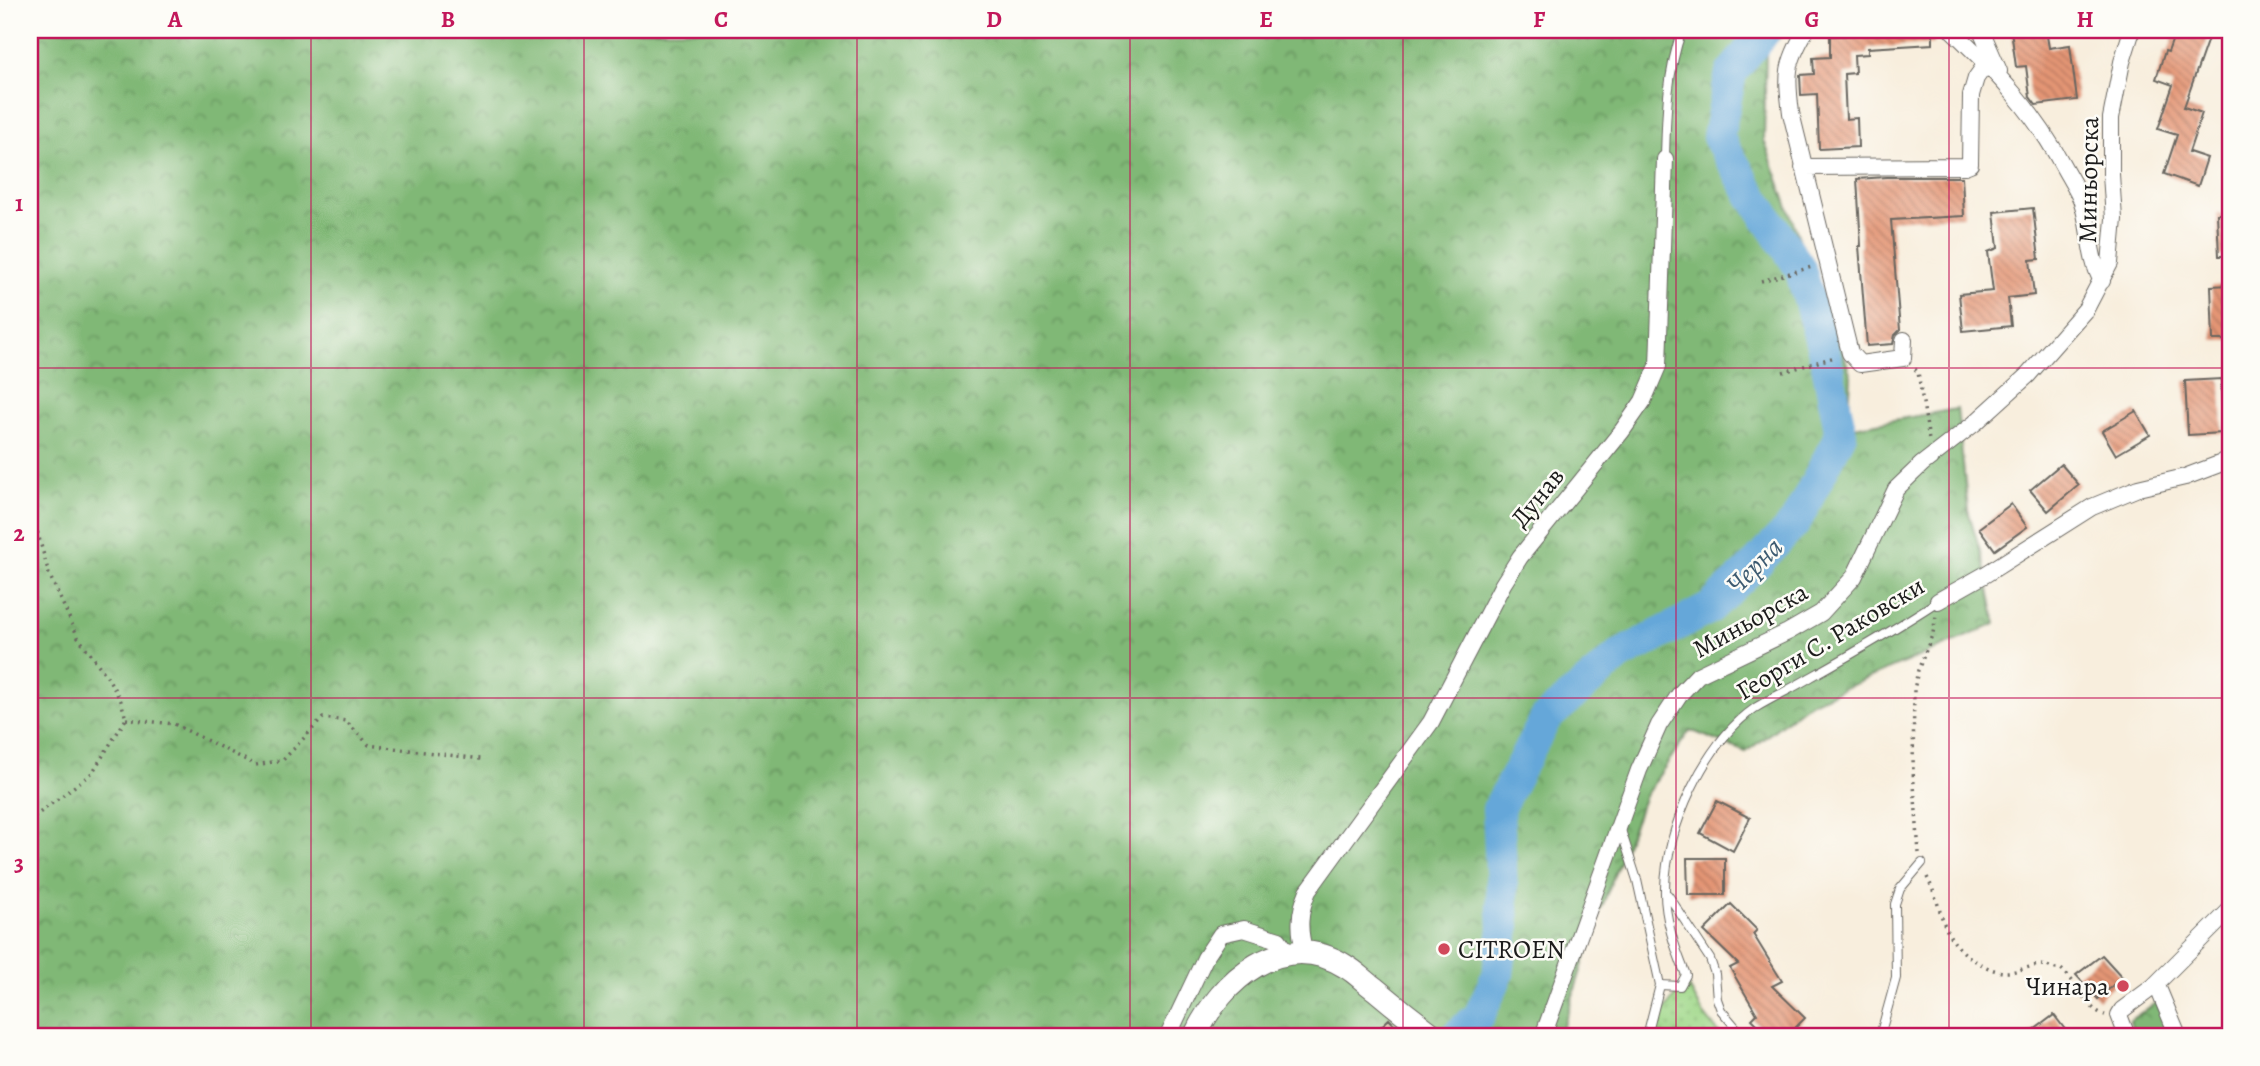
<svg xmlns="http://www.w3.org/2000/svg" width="2260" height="1066" font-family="Alegreya,serif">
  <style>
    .grass { fill: url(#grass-dots); stroke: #5e7a53; stroke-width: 2 }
    .forest { fill: url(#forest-crowns); stroke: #4e6a49; stroke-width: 2 }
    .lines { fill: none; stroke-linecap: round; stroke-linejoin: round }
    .river { stroke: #65a7d9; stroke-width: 32 }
    .building { fill: url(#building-back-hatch) }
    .service-casing { stroke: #696660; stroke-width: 10 }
    .minor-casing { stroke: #696660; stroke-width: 18 }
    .secondary-casing { stroke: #696660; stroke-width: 25 }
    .path { stroke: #696660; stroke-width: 3.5; stroke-dasharray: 2 5; stroke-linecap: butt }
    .service { stroke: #fff; stroke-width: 8 }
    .minor { stroke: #fff; stroke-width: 16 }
    .secondary { stroke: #fff; stroke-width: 23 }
    .grid { fill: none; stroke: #c2185b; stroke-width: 2; stroke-opacity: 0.55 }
    .poi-dot { fill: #d1495b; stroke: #fdfcf7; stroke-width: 2.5 }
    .labels { text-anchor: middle; stroke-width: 5; stroke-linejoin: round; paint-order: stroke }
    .street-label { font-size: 26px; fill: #1c1c1c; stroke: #fdfcf7 }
    .poi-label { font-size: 26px; fill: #1c1c1c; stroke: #fdfcf7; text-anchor: start }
    .water-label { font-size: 28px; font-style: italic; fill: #3d5b71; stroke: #fdfcf7 }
    .neatline { fill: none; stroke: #c2185b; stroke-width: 2.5 }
    .grid-label { font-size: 23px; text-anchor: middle; font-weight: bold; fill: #c2185b }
  </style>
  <defs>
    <pattern id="grass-dots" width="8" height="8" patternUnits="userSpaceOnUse" patternTransform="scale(1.75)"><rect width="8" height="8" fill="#a0d88a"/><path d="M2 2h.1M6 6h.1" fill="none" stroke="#89b976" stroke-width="1.8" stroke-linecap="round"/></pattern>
    <pattern id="forest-crowns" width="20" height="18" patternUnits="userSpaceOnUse" patternTransform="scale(1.75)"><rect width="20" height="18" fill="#80b876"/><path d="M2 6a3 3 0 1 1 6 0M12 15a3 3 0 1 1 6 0" fill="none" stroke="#689560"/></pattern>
    <pattern id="building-back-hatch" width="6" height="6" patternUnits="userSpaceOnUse" patternTransform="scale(1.75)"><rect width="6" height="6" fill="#e49575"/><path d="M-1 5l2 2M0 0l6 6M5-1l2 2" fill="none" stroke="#b8795f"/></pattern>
  </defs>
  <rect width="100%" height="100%" fill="#fdfcf7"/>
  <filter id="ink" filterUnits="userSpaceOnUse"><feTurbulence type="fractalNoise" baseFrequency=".0143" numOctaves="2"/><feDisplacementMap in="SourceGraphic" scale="14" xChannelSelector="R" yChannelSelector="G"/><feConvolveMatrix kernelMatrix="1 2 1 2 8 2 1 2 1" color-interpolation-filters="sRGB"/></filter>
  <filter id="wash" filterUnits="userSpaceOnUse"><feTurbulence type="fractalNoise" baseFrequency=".00686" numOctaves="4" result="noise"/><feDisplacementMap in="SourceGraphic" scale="28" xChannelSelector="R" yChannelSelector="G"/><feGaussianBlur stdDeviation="1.57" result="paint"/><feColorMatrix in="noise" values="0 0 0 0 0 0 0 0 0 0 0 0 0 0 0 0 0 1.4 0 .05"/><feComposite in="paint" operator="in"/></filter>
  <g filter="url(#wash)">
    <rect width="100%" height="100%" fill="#f8eedd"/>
    <path class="grass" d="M1686 982 1703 1013 1721 1036H1654L1664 1011Z"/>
    <path class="forest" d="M30 30H1789L1766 49 1764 140 1800 241 1827 304 1851 376 1848 428 1957 409 1968 510 1984 564 1996 624 1809 703 1746 752 1690 730 1645 796 1599 914 1560 1036H30Z
      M2157 1002 2171 1036H2135L2129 1021Z"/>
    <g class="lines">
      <path class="river" d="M1456 1036 1479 1016 1498 974 1504 928 1498 809 1546 718 1620 655 1710 608 1753 567 1795 523 1841 434 1826 359 1800 268 1752 195 1718 137 1731 73 1766 30"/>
    </g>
    <g id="blocks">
      <path class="building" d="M1852 30H1933V44L1868 48V54L1854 55 1855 73 1844 74 1846 119 1857 118 1858 147 1819 149 1817 94 1801 95 1800 75 1814 74 1813 58 1830 57V36L1853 35Z
        M2011 30H2046L2049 48 2070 45 2077 100 2036 105 2030 97 2026 66 2016 67Z
        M2176 30H2211L2184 107 2202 113 2189 152 2207 158 2198 186 2164 174 2177 135 2158 129 2173 85 2156 79 2165 51 2168 52Z
        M1886 177H1962L1964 216 1891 220 1900 330 1895 335 1893 344 1867 346 1859 246H1861L1857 179Z
        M2033 208 2039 259 2030 260 2034 295 2008 298 2011 326 1963 331 1959 294 1993 291 1988 252 1998 248 1994 212Z
        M2217 214H2230V256H2219Z
        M2230 285V340H2213L2211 286Z
        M2221 379 2223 433 2188 435 2185 381Z
        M2136 411 2150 435 2116 455 2102 431Z
        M2061 464 2079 485 2048 511 2030 490Z
        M2011 504 2027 527 1995 550 1979 528Z
        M1717 801 1750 818 1733 851 1700 833Z
        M1687 858H1725V895H1688Z
        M1731 904 1757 930 1753 934 1782 981 1772 986 1805 1018 1787 1036H1769L1752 1019 1757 1014 1730 968 1738 964 1704 931Z
        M2102 955 2122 977 2098 999 2076 975Z
        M2054 1015 2070 1036H2026Z
        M1389 1019 1405 1036H1371Z"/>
    </g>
  </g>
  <g filter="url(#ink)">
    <use href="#blocks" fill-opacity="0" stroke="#696660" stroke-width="2"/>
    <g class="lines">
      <g class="service-casing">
        <path id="service" d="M1665 159C1666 115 1667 72 1682 30
          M1620 827 1637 880 1660 985
          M1668 895 1710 959 1715 974 1717 999 1721 1010 1743 1036
          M1647 1036 1660 985 1680 986 1686 975C1675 948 1664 918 1665 888 1666 827 1705 743 1755 708 1773 697 1793 688 1811 677 1854 653 1897 628 1938 601
          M1880 1036 1896 978 1895 904 1900 889 1922 863"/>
      </g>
      <g class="minor-casing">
        <path id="minor" d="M1806 30C1786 64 1786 74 1791 113L1850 353 1860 364 1903 358 1904 340
          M1952 30C1997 73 2034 111 2063 166 2069 177 2076 188 2081 199 2091 226 2088 257 2102 281
          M1981 30 1999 71
          M1803 167 1965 166 1970 164 1971 95 1976 78 1986 64
          M1938 601 1986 574 2092 507 2138 488 2185 477 2222 463 2230 457
          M1305 952C1298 930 1299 912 1308 891L1431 722 1503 584 1520 557 1622 431 1643 401 1658 366 1665 159
          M2153 987 2230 910
          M1168 1036 1205 958 1221 934 1244 929 1279 940 1288 953
          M1543 1036 1639 770 1659 725 1679 695 1698 675 1788 632 1821 613 1854 577 1896 489 1922 464 1975 423 2028 375 2086 309 2110 263 2114 219 2111 174V118L2122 62 2132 30
          M2127 1036 2119 1015 2122 1010 2153 987 2158 988 2178 1036"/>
      </g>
      <g class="secondary-casing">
        <path id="secondary" d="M1195 1036C1221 980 1282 927 1345 966 1356 972 1365 982 1375 989 1394 1005 1414 1021 1434 1036"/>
      </g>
      <path class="path" d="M1761 281 1812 267
        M1915 369 1918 372 1929 440
        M1783 372 1835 357
        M30 505 49 574 78 637 108 678 121 701 126 719 92 773 30 820
        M126 719 174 724 256 765 283 760 323 718 346 721 369 745 481 759
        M1919 853 1913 771 1914 690 1918 670 1933 633 1936 616
        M1927 877C1945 912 1938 936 1974 960 1984 966 1995 973 2009 972 2019 971 2029 966 2040 965 2048 965 2053 970 2061 969 2077 981 2084 1008 2105 1015"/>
      <use href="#service" class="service"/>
      <use href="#minor" class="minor"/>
      <use href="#secondary" class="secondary"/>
    </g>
  </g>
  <path class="grid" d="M311 30V1036M584 30V1036M857 30V1036M1130 30V1036M1403 30V1036M1676 30V1036M1949 30V1036M30 368H2230M30 698H2230"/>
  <g class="poi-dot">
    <circle cx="1444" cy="949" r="7"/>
    <circle cx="2123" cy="986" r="7"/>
  </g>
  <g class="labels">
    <g class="street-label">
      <text transform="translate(2088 180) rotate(-89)" y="9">Миньорска</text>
      <text transform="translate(1537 497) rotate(-51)" y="9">Дунав</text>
      <text transform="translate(1750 620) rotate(-29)" y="9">Миньорска</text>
      <text transform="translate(1830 638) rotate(-31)" y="9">Георги С. Раковски</text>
    </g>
    <g class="poi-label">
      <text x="1458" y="958">CITROEN</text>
      <text x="2109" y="995" text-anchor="end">Чинара</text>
    </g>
    <g class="water-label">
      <text transform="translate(1754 565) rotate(-45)" y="10">Черна</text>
    </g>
  </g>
  <rect width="2260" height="1066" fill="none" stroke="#fdfcf7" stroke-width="77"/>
  <rect x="38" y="38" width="2184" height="990" class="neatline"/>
  <g class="grid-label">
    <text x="175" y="27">A</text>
    <text x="448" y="27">B</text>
    <text x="721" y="27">C</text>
    <text x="994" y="27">D</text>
    <text x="1266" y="27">E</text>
    <text x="1539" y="27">F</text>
    <text x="1812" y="27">G</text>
    <text x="2085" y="27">H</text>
    <text x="19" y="211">1</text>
    <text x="19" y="541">2</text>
    <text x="19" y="871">3</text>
  </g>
</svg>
